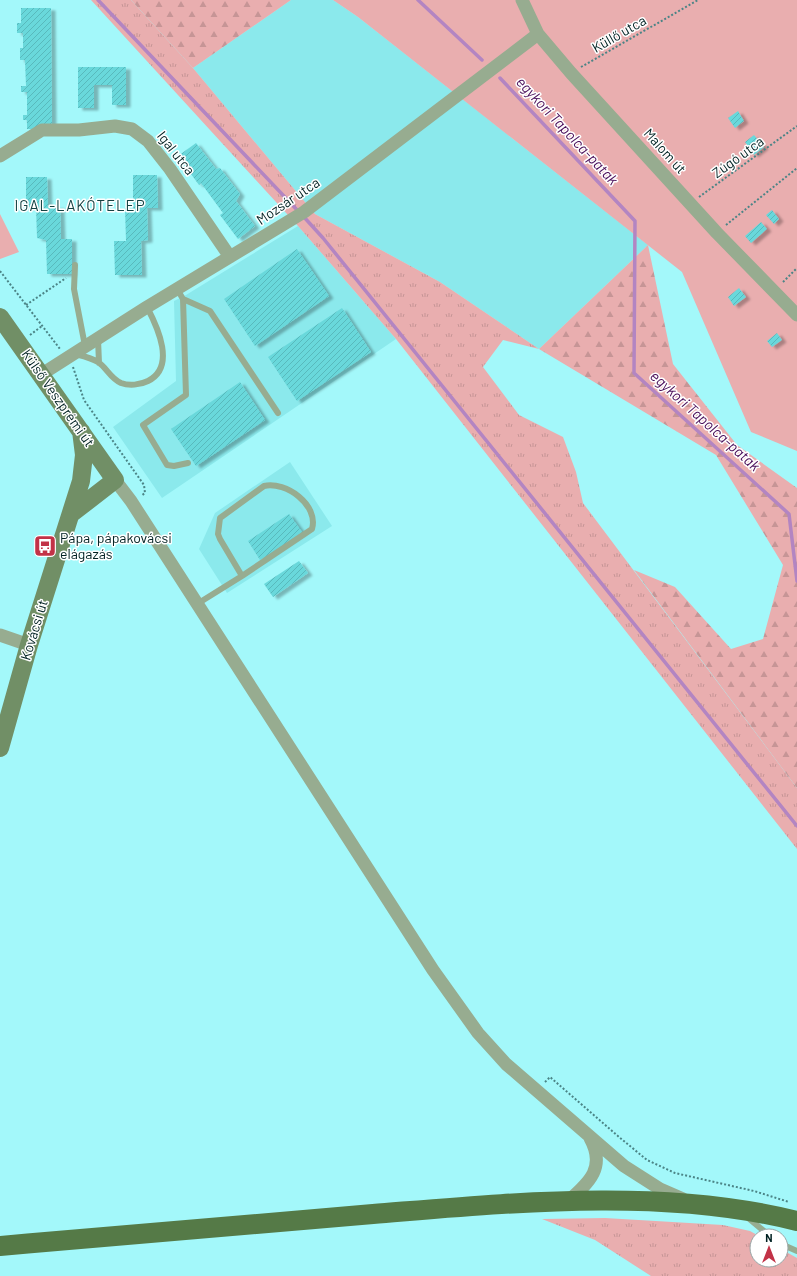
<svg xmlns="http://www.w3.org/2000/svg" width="797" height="1276" font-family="Barlow,sans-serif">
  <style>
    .built { fill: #8be9ec }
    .grass { fill: url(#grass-tufts) }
    .forest { fill: url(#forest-firs) }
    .green { fill: #e9aeaf }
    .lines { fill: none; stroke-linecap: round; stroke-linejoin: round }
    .stream { stroke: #b385c2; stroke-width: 3.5 }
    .building { fill: url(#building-hatch); filter: url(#shadow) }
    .path { stroke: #4b8486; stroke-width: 2; stroke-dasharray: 2 2; stroke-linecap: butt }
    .lane { stroke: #97ac90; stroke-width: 6 }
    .street { stroke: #97ac90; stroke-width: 13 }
    .secondary { stroke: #718f66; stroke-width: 18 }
    .primary { stroke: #557a47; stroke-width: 20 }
    .labels { text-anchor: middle; stroke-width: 3; stroke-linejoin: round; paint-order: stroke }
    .street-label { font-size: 14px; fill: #002122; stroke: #fff }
    .poi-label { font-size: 14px; fill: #002122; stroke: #fff; text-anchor: start }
    .water-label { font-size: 15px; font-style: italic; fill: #490e5a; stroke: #fff }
    .neighbourhood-label { font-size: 15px; letter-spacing: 1px; fill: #144243; stroke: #fff }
  </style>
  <defs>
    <pattern id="grass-tufts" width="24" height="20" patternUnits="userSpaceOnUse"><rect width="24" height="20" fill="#e9aeaf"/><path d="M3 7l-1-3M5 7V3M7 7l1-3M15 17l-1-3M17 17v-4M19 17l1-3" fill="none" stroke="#c69596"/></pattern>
    <pattern id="forest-firs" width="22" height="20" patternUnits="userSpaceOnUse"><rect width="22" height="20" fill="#e9aeaf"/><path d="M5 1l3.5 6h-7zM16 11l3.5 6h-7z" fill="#c69596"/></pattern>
    <pattern id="building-hatch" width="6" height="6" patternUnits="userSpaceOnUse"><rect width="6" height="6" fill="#69d8db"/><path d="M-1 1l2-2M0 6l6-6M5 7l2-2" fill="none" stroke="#59b9bc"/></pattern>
    <filter id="shadow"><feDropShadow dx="4.5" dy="2.5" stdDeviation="1" flood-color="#0004"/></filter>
  </defs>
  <rect width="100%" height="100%" fill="#a3f8fa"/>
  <path class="built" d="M291 0H333L358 17 648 245 539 349 440 282 315 214 193 68Z
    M298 226 396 339 162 498 113 427 176 381 174 301 186 295Z
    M290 462 332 526 227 593 199 549 215 513Z"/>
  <path class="grass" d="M91 0H131L193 68 315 214 440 282 539 349 503 340 483 367 519 415 563 437 576 472 583 503 797 788V849L396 339 298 226Z
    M605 1218 723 1225 750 1231 759 1236H757V1260H781V1249L797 1258V1276H651L595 1240 542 1219Z"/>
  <path class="forest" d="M131 0H291L193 68Z
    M648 245 673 364 737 445 797 488V788L634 570 675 587 731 649 763 639 783 565 716 455 539 349Z"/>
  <path class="green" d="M333 0H797V451L751 432 682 272 358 17Z
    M0 214 19 252 0 259Z"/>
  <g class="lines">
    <path class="stream" d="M98 0 299 212
      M418 0 482 60
      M500 78 635 221 634 373 789 514 797 581
      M303 216 323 238 797 826"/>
  </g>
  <path class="building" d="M21 8H51L52 129H27V120H23V115H27V92H21V86H26L25 60H20V48H23V33H17V23H21Z
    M78 67H126V105H112V85H94V108H78Z
    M738 111 744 121 735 128 728 118Z
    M754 135 764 147 754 155 745 142Z
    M196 143 216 169 220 168 240 194 236 201 255 226 238 239 220 215 223 213 201 183 199 185 178 156Z
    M133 175H157L158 208H147L148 240 141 241 142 275H115L114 241H126L125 208H133Z
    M26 177H47L48 207 60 206 61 239H72V274H47L46 240 37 238 36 207H26Z
    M772 210 779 219 774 224 766 215Z
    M761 222 767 229 751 243 745 236Z
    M297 249 329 296 255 346 224 299Z
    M739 288 746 297 734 306 728 297Z
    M342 308 371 352 297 401 268 357Z
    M777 333 782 340 772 347 767 341Z
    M240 382 265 420 196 466 171 429Z
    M289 514 302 532 260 560 248 541Z
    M299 561 308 573 273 597 264 584Z"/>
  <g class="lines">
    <path class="path" d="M581 67 698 0
      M699 197 797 126
      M726 225 797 168
      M0 271 60 349
      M783 282 797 268
      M26 305 66 278
      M30 335 42 326
      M73 367 84 400 144 485 145 493 141 496
      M545 1082 550 1077 619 1137 647 1160 675 1173 754 1191 789 1202"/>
    <path class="lane" d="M75 265 74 289 85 346
      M177 289 183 299 186 395 143 425 167 465 174 466 188 463
      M183 299 210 311 278 413
      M98 339 99 363
      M75 354C83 356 92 358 98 362 107 368 110 378 121 383 129 386 140 385 148 381 176 367 158 328 147 307
      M197 604 242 576 312 529C319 505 286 481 264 486L220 518 218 534 220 539 242 576
      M747 1217 770 1236
      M781 1244 797 1251"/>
    <path class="street" d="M522 0 538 34 571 73 717 233 797 315
      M0 156 42 130H79L115 126 132 129 148 141 170 169 230 257
      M42 374 147 307 304 212 538 34
      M115 480 131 501 433 970 478 1033 506 1064 624 1166 660 1189 683 1199
      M0 635 29 645
      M568 1201C590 1182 606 1167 590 1138"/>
    <path class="secondary" d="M0 317 115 480 71 514
      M0 748 29 645 81 481 84 455 81 431"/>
    <path class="primary" d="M0 1246C124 1235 248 1225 373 1214 510 1203 662 1187 797 1221"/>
  </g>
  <defs>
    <g id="bus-square" transform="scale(1.15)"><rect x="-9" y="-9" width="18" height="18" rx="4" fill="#c23247" stroke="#fff"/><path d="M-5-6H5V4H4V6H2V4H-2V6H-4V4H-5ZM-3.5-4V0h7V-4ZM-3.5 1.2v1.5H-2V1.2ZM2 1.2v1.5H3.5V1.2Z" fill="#fff"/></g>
  </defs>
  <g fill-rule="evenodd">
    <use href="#bus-square" x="45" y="546"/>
  </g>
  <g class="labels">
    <g class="street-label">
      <text transform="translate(619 34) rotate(-30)" y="5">Küllő utca</text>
      <text transform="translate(665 151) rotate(48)" y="5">Malom út</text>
      <text transform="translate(176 153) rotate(52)" y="5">Igal utca</text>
      <text transform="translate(738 157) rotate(-36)" y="5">Zúgó utca</text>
      <text transform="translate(288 201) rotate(-34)" y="5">Mozsár utca</text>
      <text transform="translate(58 398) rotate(55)" y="5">Külső Veszprémi út</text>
      <text transform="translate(34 630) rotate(-73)" y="5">Kovácsi út</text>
    </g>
    <g class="poi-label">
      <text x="60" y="543">Pápa, pápakovácsi<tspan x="60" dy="16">elágazás</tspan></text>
    </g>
    <g class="water-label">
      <text transform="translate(567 131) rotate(47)" y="5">egykori Tapolca-patak</text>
      <text transform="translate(705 421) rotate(42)" y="5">egykori Tapolca-patak</text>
    </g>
    <g class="neighbourhood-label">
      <text x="80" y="211">IGAL-LAKÓTELEP</text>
    </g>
  </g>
  <g transform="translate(769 1248)"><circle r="19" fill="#ffffff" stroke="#99a6a7"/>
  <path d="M0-3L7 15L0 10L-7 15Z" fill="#c23247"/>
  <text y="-6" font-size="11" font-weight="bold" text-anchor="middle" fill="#002122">N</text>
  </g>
</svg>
